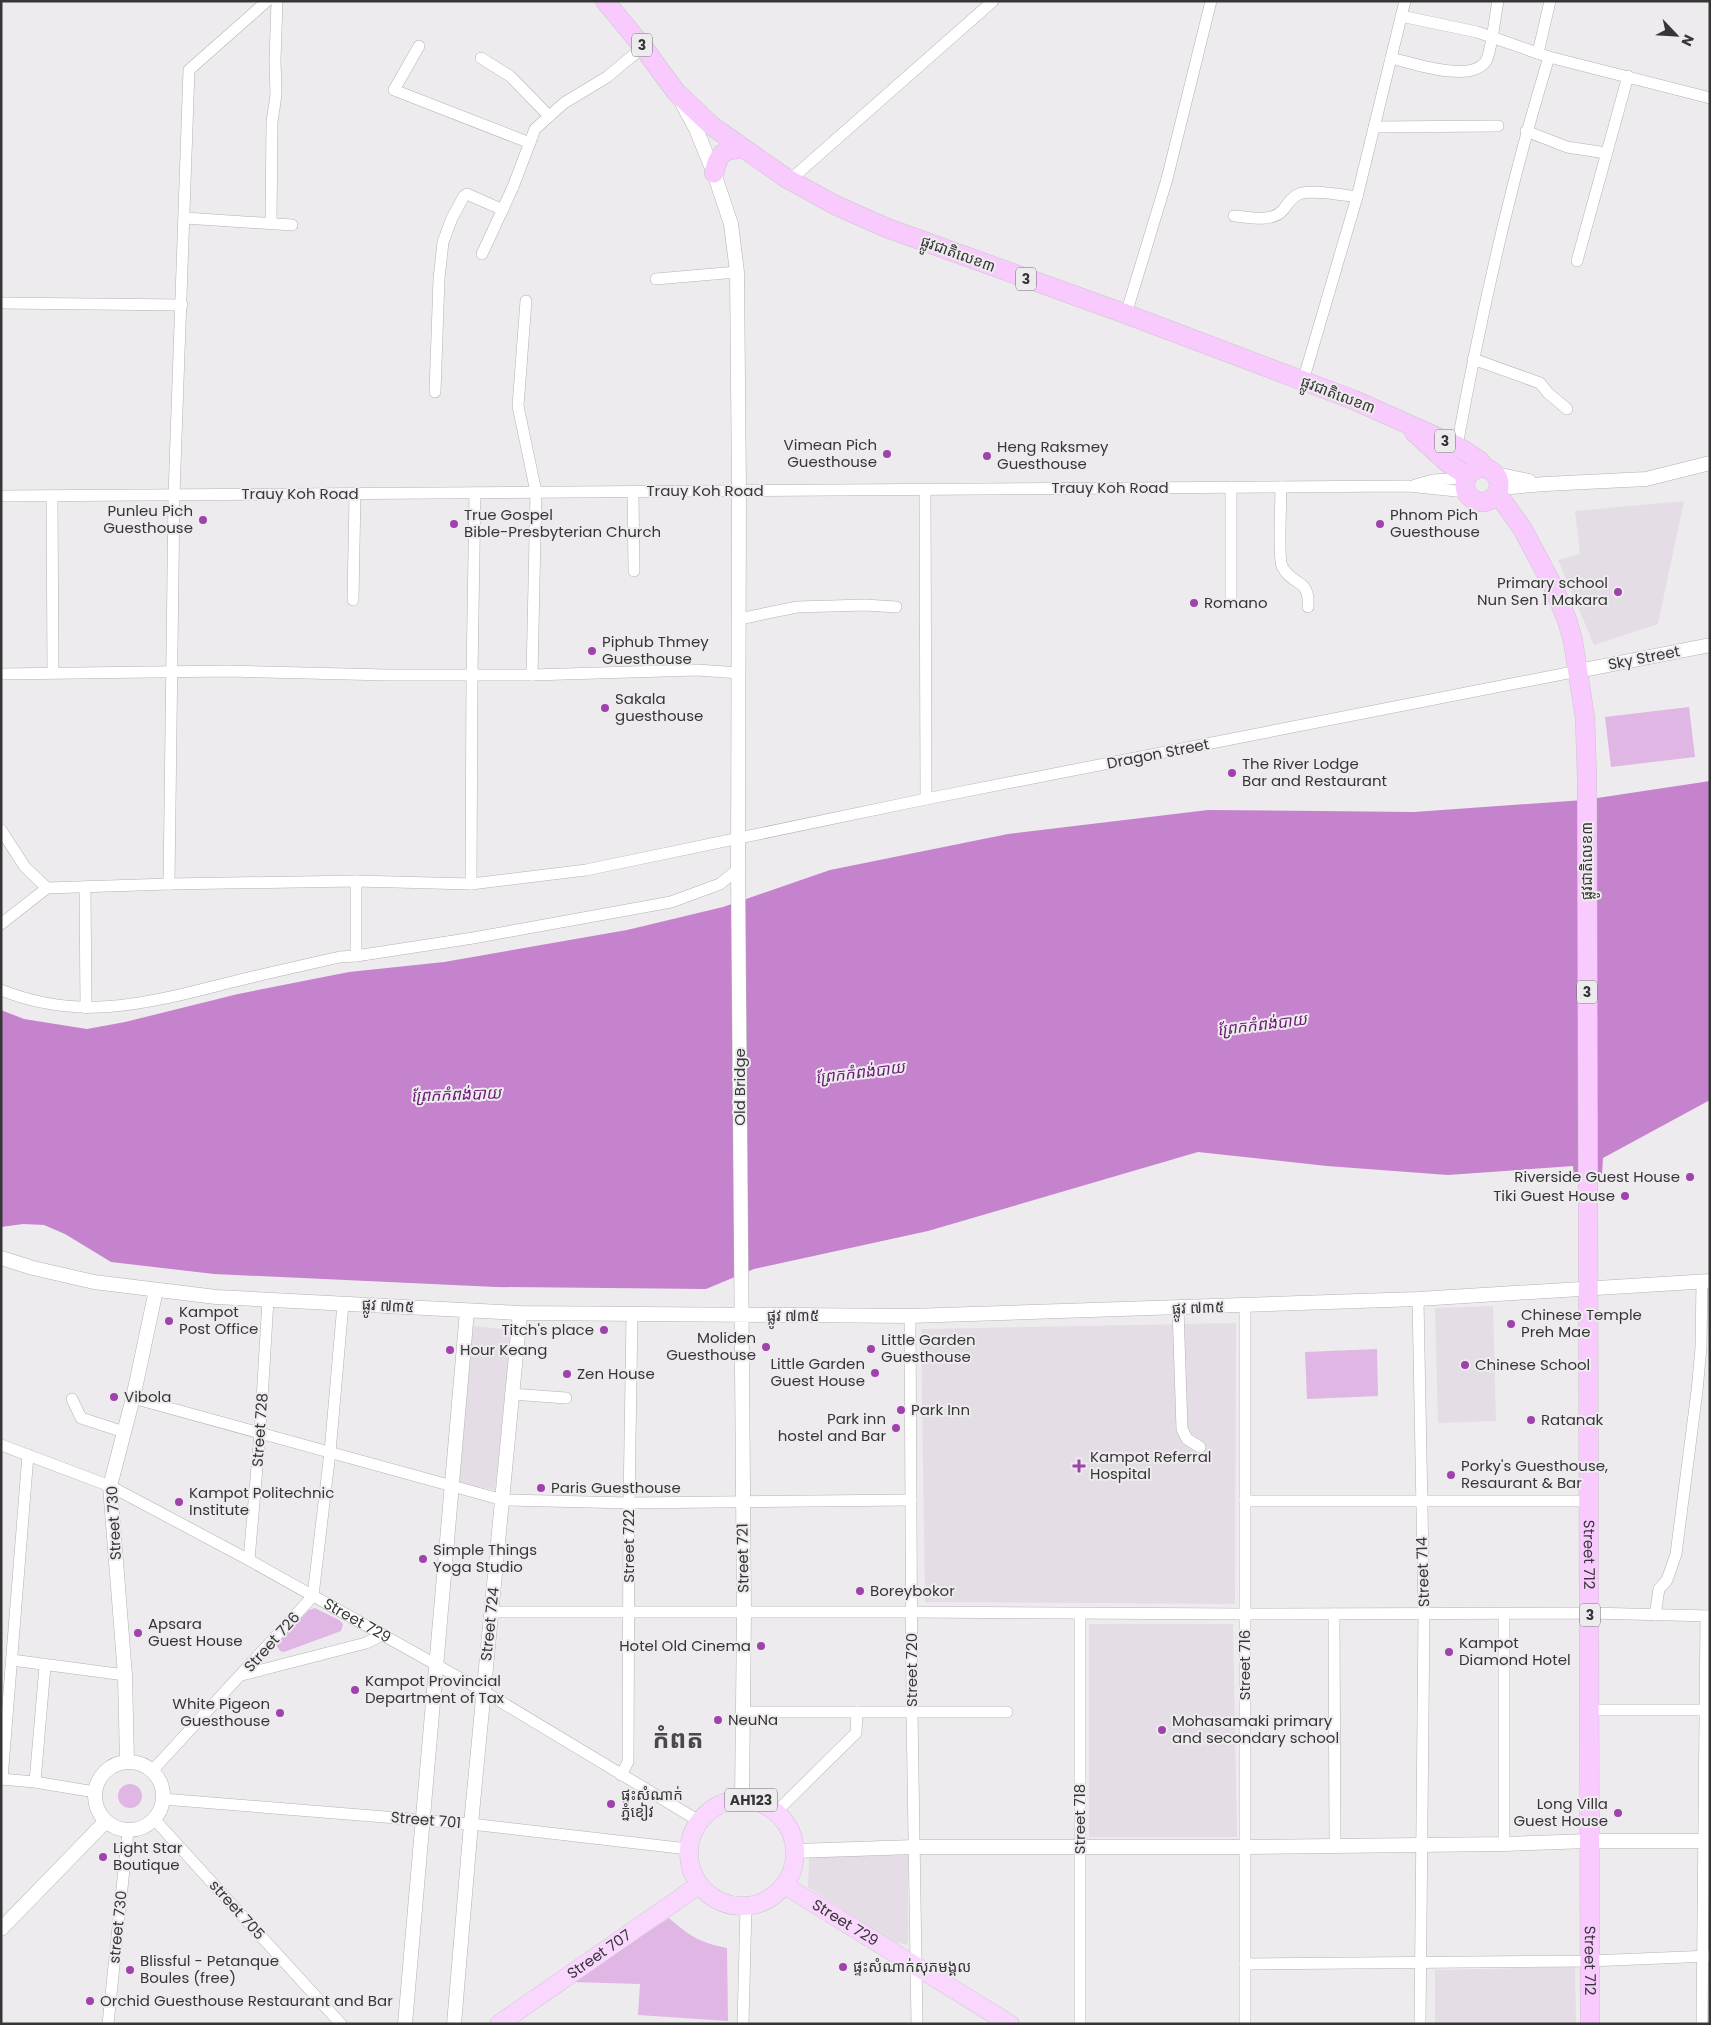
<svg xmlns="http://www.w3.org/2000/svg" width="1711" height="2025" font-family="Poppins,'Noto Sans Khmer',sans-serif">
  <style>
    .built { fill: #e4dde5 }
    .green { fill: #dfb6e4 }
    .water { fill: #c583cd }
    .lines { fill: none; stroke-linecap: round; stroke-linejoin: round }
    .minor-casing { stroke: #b4b1b4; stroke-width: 12 }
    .tertiary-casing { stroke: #b4b1b4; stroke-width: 15 }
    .primary-casing { stroke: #c7c7c7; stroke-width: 19 }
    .trunk-casing { stroke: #c7c7c7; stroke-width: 20 }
    .minor { stroke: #fff; stroke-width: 11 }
    .tertiary { stroke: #fff; stroke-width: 14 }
    .primary { stroke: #fad7fe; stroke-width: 18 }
    .trunk { stroke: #f8cafe; stroke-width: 19 }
    .poi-dot { fill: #9f42ab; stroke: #eeebee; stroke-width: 2 }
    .labels { text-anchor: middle; stroke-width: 4; stroke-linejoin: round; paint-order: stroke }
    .shield { fill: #eeebee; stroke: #6e6c6e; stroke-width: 1 }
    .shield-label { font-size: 14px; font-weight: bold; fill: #373637 }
    .street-label { font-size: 15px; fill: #373637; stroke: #eeebee }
    .poi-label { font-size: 15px; fill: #373637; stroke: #eeebee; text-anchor: start }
    .water-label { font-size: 16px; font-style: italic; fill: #6a1974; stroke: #eeebee }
    .town-label { font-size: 25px; font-weight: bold; fill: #4b484b; stroke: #eeebee }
  </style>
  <rect width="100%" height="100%" fill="#eeebee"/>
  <path class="built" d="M1684 501 1658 624 1594 645 1558 560 1580 554 1575 511Z
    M1493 1306 1496 1421 1438 1423 1435 1308Z
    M1236 1323 1235 1604 925 1602 921 1329Z
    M473 1326 512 1330 495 1490 459 1483Z
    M1089 1624H1233L1237 1837H1089Z
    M908 1855V1941L907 1945 891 1941 808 1887 809 1857Z
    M1575 1967 1576 2024H1435V1970Z"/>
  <path class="green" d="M1689 707 1695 757 1611 767 1605 717Z
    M1377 1349 1378 1396 1307 1399 1305 1352Z
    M315 1608 339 1620 343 1624 341 1631 284 1652 280 1651 277 1646 279 1641 309 1610Z
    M118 1796a12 12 0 1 1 24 0a12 12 0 1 1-24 0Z
    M669 1918C689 1936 701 1943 727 1948L728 2021 638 2015 640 1984 572 1982Z"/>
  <path class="water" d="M1710 781V1100L1603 1158 1602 1174 1574 1178 1573 1166 1448 1175 1327 1166 1198 1152 928 1231 754 1269 706 1289 496 1287 214 1274 111 1262 65 1234 44 1225 23 1224 1 1227V1010L24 1019 87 1029 125 1022 238 994 349 972 444 962 627 930 723 907 830 870 1008 834 1208 810 1414 812 1584 800Z"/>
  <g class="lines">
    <g class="minor-casing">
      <g id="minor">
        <path d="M1401 16 1477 32 1549 57 1710 98"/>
        <path d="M419 46 394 90 530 143"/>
        <path d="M1538 53 1550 1"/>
        <path d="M481 58 510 76 549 116"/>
        <path d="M1391 58C1412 63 1475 85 1487 59 1492 47 1495 16 1498 1"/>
        <path d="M1374 127 1498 126"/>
        <path d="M1526 131 1567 147 1606 153"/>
        <path d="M790 180 993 1"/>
        <path d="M1234 216C1249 217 1272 223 1283 210 1288 204 1291 197 1299 194 1313 189 1342 195 1357 197"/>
        <path d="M185 218 292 225"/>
        <path d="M271 223 272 122 276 95 275 60 277 1"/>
        <path d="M482 254 513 187 535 129 564 103 607 77 643 47"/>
        <path d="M1577 261 1628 76"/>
        <path d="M656 279 737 272"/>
        <path d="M526 301 518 406 536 492 532 675"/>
        <path d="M1 303 182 305"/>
        <path d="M1126 314 1167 179 1211 1"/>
        <path d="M1473 359 1540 383 1548 393 1567 409"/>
        <path d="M1303 381 1357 197 1405 1"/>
        <path d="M435 392 439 279 443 242 452 218 464 196 467 194 503 210"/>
        <path d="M1457 446C1481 315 1510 184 1549 57"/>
        <path d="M1415 485 1433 480 1465 478"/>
        <path d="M1231 487V598"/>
        <path d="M1281 487C1281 501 1278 558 1282 566 1292 587 1310 577 1308 607"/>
        <path d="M925 490 926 799"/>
        <path d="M633 492 634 571"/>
        <path d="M1 496 1408 486 1466 492"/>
        <path d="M52 496 53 673"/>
        <path d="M353 600 355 494"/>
        <path d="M739 619 797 607 865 605 896 607"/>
        <path d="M1 674 228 671 387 675H532L697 670 739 673"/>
        <path d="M1 830 25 867 47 888 169 884 356 881 471 884 586 870 926 799 1578 671"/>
        <path d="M169 884 174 495 189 70 267 1"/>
        <path d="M471 884 472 675 475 493"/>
        <path d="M85 887 86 1008"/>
        <path d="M1 924 47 888"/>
        <path d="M356 956 473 938 671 902 720 884 738 869"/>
        <path d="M1 990C84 1023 151 1002 232 982 268 973 304 965 340 957L356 956V881"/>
        <path d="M1418 1299 1424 1614 1420 2024"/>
        <path d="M1245 1306V2024"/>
        <path d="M1178 1308 1182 1429 1187 1439 1200 1447"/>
        <path d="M910 1316 912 1712 917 2024"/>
        <path d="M511 1394 566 1398"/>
        <path d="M133 1398 503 1500 629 1503 911 1500"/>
        <path d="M72 1399 81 1418 124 1432"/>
        <path id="s1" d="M1 1445 110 1486 249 1560 483 1691 699 1821"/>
        <path d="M1245 1501H1588"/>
        <path d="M249 1560 260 1433 268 1300"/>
        <path d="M492 1612H911L1245 1614 1590 1613 1710 1616"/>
        <path d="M1080 1614V2024"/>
        <path d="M1334 1614 1335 1846"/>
        <path d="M1655 1615 1659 1589 1667 1580 1676 1554 1697 1391 1701 1347 1702 1281"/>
        <path d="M12 1660 125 1675"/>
        <path d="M242 1675 366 1643 382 1635"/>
        <path d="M1589 1710H1710"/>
        <path d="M744 1712H1007"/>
        <path d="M152 1771 313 1596 330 1452 343 1304"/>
        <path d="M621 1775 628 1762 629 1503 632 1315"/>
        <path d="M1 1779 35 1782 95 1792"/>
        <path d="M2 1779 28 1455"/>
        <path d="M35 1782 45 1666"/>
        <path d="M163 1799 471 1824 688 1849"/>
        <path d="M776 1812 856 1733 857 1712"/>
        <path d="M154 1819 341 2024"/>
        <path d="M1504 1844V1615"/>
        <path d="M1245 1964 1590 1961 1710 1956"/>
        <path d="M108 2024 128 1830"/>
        <path d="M743 2024 746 1906"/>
        <path d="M1702 2024 1706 1616"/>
      </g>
    </g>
    <g class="tertiary-casing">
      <path id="tertiary" d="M682 103 696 129 714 173 731 224 737 272 739 491 738 869 744 1613 742 1799
        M1496 474 1529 481
        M1499 488 1545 484 1646 479 1710 463
        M1578 671 1710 645
        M1 1258 33 1268 94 1282 216 1297 520 1313 910 1316 1418 1299 1710 1281
        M95 1796a34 34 0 1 1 68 0a34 34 0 1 1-68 0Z
        M127 1762 125 1675 110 1486 133 1398 156 1290
        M795 1851 914 1847H1245L1504 1844 1589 1841H1710
        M1 1929 106 1821
        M405 2024 467 1311
        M454 2024 471 1824 520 1313"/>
    </g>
    <g class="primary-casing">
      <g id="primary">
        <circle cx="742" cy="1853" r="53"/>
        <path id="s2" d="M784 1885 1010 2024"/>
        <path id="s3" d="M499 2024 699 1885"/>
      </g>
    </g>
    <g class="trunk-casing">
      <g id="trunk">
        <path d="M605 1 643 47 676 92 712 126 786 178 835 205 887 228 1126 314 1354 400 1457 446 1480 461 1484 467"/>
        <path d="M714 173C718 155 723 148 742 149"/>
        <path d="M1414 432 1448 463 1467 476"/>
        <circle cx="1482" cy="485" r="17"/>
        <path id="s4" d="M1497 493 1522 528 1554 588 1567 620 1573 641 1585 718 1587 778 1590 2024"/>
      </g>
    </g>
    <use href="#minor" class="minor"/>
    <use href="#tertiary" class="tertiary"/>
    <use href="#primary" class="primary"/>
    <use href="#trunk" class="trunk"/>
  </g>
  <g class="poi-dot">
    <circle cx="887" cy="454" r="5"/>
    <circle cx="987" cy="456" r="5"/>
    <circle cx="203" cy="520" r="5"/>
    <circle cx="454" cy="524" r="5"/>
    <circle cx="1380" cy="524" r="5"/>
    <circle cx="1618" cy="592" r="5"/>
    <circle cx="1194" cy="603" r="5"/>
    <circle cx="592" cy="651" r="5"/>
    <circle cx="605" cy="708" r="5"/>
    <circle cx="1232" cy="773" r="5"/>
    <circle cx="1690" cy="1177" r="5"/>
    <circle cx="1625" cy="1196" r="5"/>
    <circle cx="169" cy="1321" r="5"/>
    <circle cx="1511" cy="1324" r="5"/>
    <circle cx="604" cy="1330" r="5"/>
    <circle cx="766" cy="1347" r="5"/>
    <circle cx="871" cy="1349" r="5"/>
    <circle cx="450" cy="1350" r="5"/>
    <circle cx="1465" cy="1365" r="5"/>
    <circle cx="875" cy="1373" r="5"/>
    <circle cx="567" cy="1374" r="5"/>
    <circle cx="114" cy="1397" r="5"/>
    <circle cx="901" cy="1410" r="5"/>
    <circle cx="1531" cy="1420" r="5"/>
    <circle cx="896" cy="1428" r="5"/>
    <path d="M1076.5 1458.5h5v5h5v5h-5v5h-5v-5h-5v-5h5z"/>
    <circle cx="1451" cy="1475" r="5"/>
    <circle cx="541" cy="1488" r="5"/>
    <circle cx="179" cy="1502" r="5"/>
    <circle cx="423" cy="1559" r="5"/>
    <circle cx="860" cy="1591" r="5"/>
    <circle cx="138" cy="1633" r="5"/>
    <circle cx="761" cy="1646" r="5"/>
    <circle cx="1449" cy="1652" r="5"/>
    <circle cx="355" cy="1690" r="5"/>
    <circle cx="280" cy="1713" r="5"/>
    <circle cx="718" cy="1720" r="5"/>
    <circle cx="1162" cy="1730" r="5"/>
    <circle cx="611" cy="1804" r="5"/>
    <circle cx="1618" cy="1813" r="5"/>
    <circle cx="103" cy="1857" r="5"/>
    <circle cx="843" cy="1967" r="5"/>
    <circle cx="130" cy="1970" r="5"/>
    <circle cx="90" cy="2001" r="5"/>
  </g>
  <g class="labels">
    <g class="shield">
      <rect x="632" y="33.5" width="20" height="23" rx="4"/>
      <rect x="1016" y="267.5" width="20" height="23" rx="4"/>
      <rect x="1435" y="429.5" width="20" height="23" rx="4"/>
      <rect x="1577" y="980.5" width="20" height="23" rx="4"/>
      <rect x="1580" y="1603.5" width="20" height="23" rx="4"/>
      <rect x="725" y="1788.5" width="52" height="23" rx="4"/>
    </g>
    <g class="shield-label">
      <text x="642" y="50">3</text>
      <text x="1026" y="284">3</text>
      <text x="1445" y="446">3</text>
      <text x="1587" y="997">3</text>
      <text x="1590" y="1620">3</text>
      <text x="751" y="1805">AH123</text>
    </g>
    <g class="street-label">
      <text transform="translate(958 254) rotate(20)" y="5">ផ្លូវជាតិលេខ៣</text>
      <text transform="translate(1338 395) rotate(21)" y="5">ផ្លូវជាតិលេខ៣</text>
      <text x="1110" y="493">Trauy Koh Road</text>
      <text x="705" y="496">Trauy Koh Road</text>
      <text x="300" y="499">Trauy Koh Road</text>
      <text transform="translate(1644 658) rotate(-11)" y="5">Sky Street</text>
      <text transform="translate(1158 754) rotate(-11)" y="5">Dragon Street</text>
      <text transform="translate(1587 861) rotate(-90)" y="5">ផ្លូវជាតិលេខ៣</text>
      <text transform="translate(740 1087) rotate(-90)" y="5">Old Bridge</text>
      <text transform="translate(388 1306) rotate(3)" y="5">ផ្លូវ ៧៣៥</text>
      <text transform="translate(1198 1308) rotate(-2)" y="5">ផ្លូវ ៧៣៥</text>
      <text x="793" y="1321">ផ្លូវ ៧៣៥</text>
      <text transform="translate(260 1430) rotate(-86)" y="5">Street 728</text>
      <text transform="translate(114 1523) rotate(-93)" y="5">Street 730</text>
      <text transform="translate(629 1546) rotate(-90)" y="5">Street 722</text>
      <text dy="5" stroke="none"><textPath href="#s4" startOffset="1082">Street 712</textPath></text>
      <text transform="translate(743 1558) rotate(-91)" y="5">Street 721</text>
      <text transform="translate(1423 1572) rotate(-92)" y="5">Street 714</text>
      <text dy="5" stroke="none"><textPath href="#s1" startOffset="398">Street 729</textPath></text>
      <text transform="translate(490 1624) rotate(-84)" y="5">Street 724</text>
      <text transform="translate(272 1642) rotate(-48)" y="5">Street 726</text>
      <text transform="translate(1245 1665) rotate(-90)" y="5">Street 716</text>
      <text transform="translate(912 1670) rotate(-90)" y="5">Street 720</text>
      <text transform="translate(1080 1819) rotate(-90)" y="5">Street 718</text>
      <text transform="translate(426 1820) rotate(5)" y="5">Street 701</text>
      <text transform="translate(237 1910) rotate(48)" y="5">street 705</text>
      <text dy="5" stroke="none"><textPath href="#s2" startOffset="72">Street 729</textPath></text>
      <text transform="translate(118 1927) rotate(-84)" y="5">street 730</text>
      <text dy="5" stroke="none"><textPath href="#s3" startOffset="122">Street 707</textPath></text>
      <text dy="5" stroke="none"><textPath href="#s4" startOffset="1488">Street 712</textPath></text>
    </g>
    <g class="poi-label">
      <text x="877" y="450" text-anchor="end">Vimean Pich<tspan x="877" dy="17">Guesthouse</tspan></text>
      <text x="997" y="452">Heng Raksmey<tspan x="997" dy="17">Guesthouse</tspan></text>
      <text x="193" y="516" text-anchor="end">Punleu Pich<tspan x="193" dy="17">Guesthouse</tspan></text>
      <text x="464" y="520">True Gospel<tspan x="464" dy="17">Bible-Presbyterian Church</tspan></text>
      <text x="1390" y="520">Phnom Pich<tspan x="1390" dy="17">Guesthouse</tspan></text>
      <text x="1608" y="588" text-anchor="end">Primary school<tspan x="1608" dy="17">Nun Sen 1 Makara</tspan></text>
      <text x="1204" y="608">Romano</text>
      <text x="602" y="647">Piphub Thmey<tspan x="602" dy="17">Guesthouse</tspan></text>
      <text x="615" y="704">Sakala<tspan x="615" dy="17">guesthouse</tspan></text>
      <text x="1242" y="769">The River Lodge<tspan x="1242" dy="17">Bar and Restaurant</tspan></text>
      <text x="1680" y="1182" text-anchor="end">Riverside Guest House</text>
      <text x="1615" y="1201" text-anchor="end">Tiki Guest House</text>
      <text x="179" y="1317">Kampot<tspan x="179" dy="17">Post Office</tspan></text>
      <text x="1521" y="1320">Chinese Temple<tspan x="1521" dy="17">Preh Mae</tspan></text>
      <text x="594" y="1335" text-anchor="end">Titch's place</text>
      <text x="756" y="1343" text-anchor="end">Moliden<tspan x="756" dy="17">Guesthouse</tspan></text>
      <text x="881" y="1345">Little Garden<tspan x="881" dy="17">Guesthouse</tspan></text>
      <text x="460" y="1355">Hour Keang</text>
      <text x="865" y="1369" text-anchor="end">Little Garden<tspan x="865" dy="17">Guest House</tspan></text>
      <text x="1475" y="1370">Chinese School</text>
      <text x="577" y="1379">Zen House</text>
      <text x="124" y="1402">Vibola</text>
      <text x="911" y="1415">Park Inn</text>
      <text x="886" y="1424" text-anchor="end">Park inn<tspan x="886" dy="17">hostel and Bar</tspan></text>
      <text x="1541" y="1425">Ratanak</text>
      <text x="1090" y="1462">Kampot Referral<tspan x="1090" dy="17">Hospital</tspan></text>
      <text x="1461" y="1471">Porky's Guesthouse,<tspan x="1461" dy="17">Resaurant &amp; Bar</tspan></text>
      <text x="551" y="1493">Paris Guesthouse</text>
      <text x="189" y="1498">Kampot Politechnic<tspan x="189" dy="17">Institute</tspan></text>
      <text x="433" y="1555">Simple Things<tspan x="433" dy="17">Yoga Studio</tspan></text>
      <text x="870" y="1596">Boreybokor</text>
      <text x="148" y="1629">Apsara<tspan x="148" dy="17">Guest House</tspan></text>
      <text x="1459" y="1648">Kampot<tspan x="1459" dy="17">Diamond Hotel</tspan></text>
      <text x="751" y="1651" text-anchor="end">Hotel Old Cinema</text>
      <text x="365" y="1686">Kampot Provincial<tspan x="365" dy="17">Department of Tax</tspan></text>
      <text x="270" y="1709" text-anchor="end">White Pigeon<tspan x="270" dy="17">Guesthouse</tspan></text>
      <text x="728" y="1725">NeuNa</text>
      <text x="1172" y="1726">Mohasamaki primary<tspan x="1172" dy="17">and secondary school</tspan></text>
      <text x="621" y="1800">ផ្ទះសំណាក់<tspan x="621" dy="17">ភ្នំខៀវ</tspan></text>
      <text x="1608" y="1809" text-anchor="end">Long Villa<tspan x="1608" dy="17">Guest House</tspan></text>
      <text x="113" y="1853">Light Star<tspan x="113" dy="17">Boutique</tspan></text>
      <text x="140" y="1966">Blissful - Petanque<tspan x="140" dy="17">Boules (free)</tspan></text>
      <text x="853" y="1972">ផ្ទះសំណាក់សុភមង្គល</text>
      <text x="100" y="2006">Orchid Guesthouse Restaurant and Bar</text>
    </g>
    <g class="water-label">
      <text transform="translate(1262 1024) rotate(-7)" y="6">ព្រែកកំពង់បាយ</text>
      <text transform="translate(860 1072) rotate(-7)" y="6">ព្រែកកំពង់បាយ</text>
      <text transform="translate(456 1094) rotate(-2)" y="6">ព្រែកកំពង់បាយ</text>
    </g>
    <g class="town-label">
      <text x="678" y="1748">កំពត</text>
    </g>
  </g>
  <rect width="1711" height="2025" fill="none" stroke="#373637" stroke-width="5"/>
  <g transform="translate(1676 35) rotate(115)" stroke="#eeebee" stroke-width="4" paint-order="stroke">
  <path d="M0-4L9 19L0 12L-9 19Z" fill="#373637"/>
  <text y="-8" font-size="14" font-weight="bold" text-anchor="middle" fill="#373637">N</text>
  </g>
</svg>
